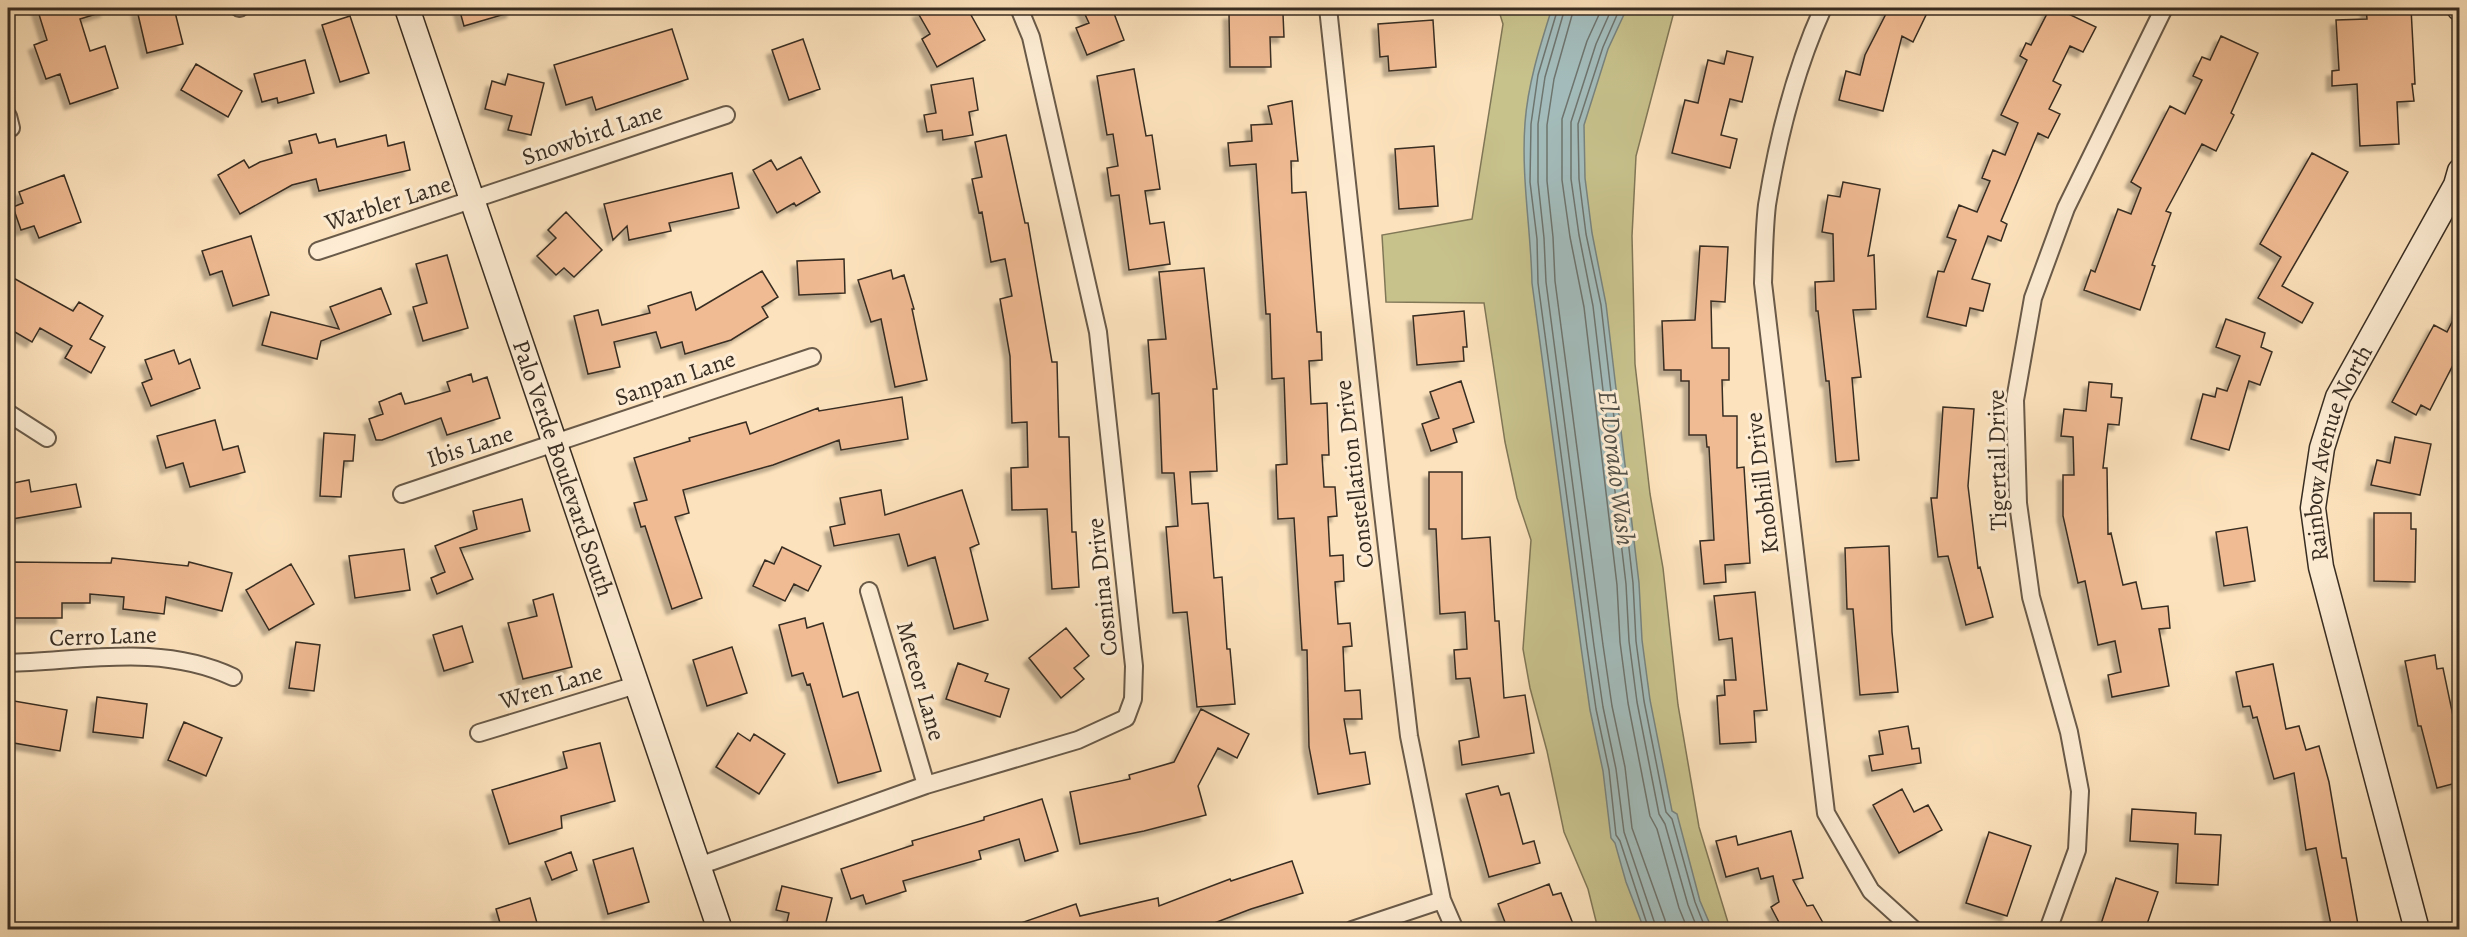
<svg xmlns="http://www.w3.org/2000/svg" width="2467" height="937" font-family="Alegreya,serif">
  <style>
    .green { fill: #c7c18c; stroke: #807757; stroke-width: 1.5 }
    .water { fill: #a3bcbb; stroke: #78837e; stroke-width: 1.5 }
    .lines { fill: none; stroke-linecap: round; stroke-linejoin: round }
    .shore { stroke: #6e746e; stroke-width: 1.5 }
    .building { fill: #f0ba92; stroke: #382d22; stroke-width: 1.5; filter: url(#shadow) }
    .street-casing { stroke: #695a49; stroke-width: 20 }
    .secondary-casing { stroke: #382d22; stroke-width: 27 }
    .street { stroke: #feedd4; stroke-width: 16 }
    .secondary { stroke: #feedd4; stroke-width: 24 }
    .labels { text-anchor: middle; stroke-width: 6; stroke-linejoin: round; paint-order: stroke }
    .street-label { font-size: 24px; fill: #382d22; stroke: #feedd4 }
    .water-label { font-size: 26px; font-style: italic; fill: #535148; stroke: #feedd4 }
  </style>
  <defs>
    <filter id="shadow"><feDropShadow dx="-5.5" dy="5.5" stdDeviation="1.5" flood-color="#0004"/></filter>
  </defs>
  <rect width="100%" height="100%" fill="#fde3bd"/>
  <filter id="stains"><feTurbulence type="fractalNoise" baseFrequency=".00333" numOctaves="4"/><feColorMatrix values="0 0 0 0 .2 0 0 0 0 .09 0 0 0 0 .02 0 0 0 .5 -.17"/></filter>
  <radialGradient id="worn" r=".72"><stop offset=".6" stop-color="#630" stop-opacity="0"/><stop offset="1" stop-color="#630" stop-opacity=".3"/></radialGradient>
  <path class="green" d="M1498 8H1675L1636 156 1632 236 1635 364 1650 494 1663 568 1678 705 1699 827 1730 929H1598L1588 889 1564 832 1547 751 1530 688 1523 649 1531 540 1517 498 1505 442 1484 303 1386 302 1382 235 1472 219 1503 24Z"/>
  <path class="water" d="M1552 8H1627L1608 49 1584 125 1585 178 1592 233 1606 304 1639 583 1642 640 1650 700 1672 811 1677 814 1700 901 1712 929H1644L1626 882 1615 843 1611 838 1603 771 1590 710 1581 647 1532 283C1531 230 1521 177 1525 123 1528 83 1540 46 1552 8Z"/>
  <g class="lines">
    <path class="shore" d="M1558 8 1538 75 1531 124 1530 182 1537 239 1538 283 1587 647 1596 709 1609 770 1616 835 1620 841 1649 930
      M1565 8 1545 77 1538 124V182L1544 238 1546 282 1594 646 1603 707 1616 769 1624 832 1657 930
      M1574 8 1554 79 1547 125V181L1553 237 1555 281 1603 645 1612 706 1625 767 1632 828 1665 920 1666 930
      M1602 8 1587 41 1562 119V180L1570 237 1584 307 1617 585 1620 642 1628 703 1650 816 1657 829 1679 908 1688 930
      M1612 8 1596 44 1571 122V179L1579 235 1593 306 1626 584 1629 641 1637 702 1659 814 1665 824 1688 905 1698 930
      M1620 8 1603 47 1578 124 1579 179 1586 234 1601 305 1633 583 1636 641 1644 701 1666 812 1672 819 1695 902 1706 930"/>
  </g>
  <path class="building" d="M37 8H105L106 11 80 19 90 51 105 46 118 88 70 104 60 74 46 79 34 45 47 40Z
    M149 8H174L183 44 147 53 137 10Z
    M459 8H512V12L464 26Z
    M927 8H967L985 40 937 67 922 39 930 34 918 13Z
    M1082 8H1112L1124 40 1087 55 1076 28 1089 23Z
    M1889 8H1916L1927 13 1913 42 1902 36 1883 111 1839 100 1846 71 1860 75 1865 55Z
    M2050 8H2056L2096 27 2083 52 2070 46 2053 81 2061 85 2049 109 2060 114 2048 138 2038 133 2001 221 2007 224 2001 241 1988 236 1972 279 1990 284 1983 311 1970 308 1966 326 1927 317 1938 271 1944 272 1956 240 1947 237 1959 205 1977 212 1990 181 1982 178 1993 150 2005 155 2018 123 2001 115 2027 60 2020 56 2026 43 2031 45Z
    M2366 8H2411L2415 84H2412L2414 101 2397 102 2399 144 2360 146 2357 84 2332 86V71L2339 70 2336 20 2367 19Z
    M1229 14H1283L1284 37H1270L1271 67H1230Z
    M350 16 369 73 340 82 322 25Z
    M1433 20 1436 67 1389 71 1388 56 1380 57 1378 24Z
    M672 29 688 79 596 110 592 97 566 105 554 65Z
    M2221 36 2258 53 2231 113 2234 115 2216 151 2202 144 2166 211 2171 213 2152 265 2155 266 2140 310 2084 290 2091 270 2095 272 2118 209 2131 214 2141 188 2131 182 2170 106 2185 114 2202 80 2193 76 2202 57 2210 60Z
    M803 39 820 89 789 100 772 50Z
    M1727 51 1753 57 1742 102 1730 99 1721 135 1737 139 1730 168 1672 153 1685 100 1698 103 1708 60 1724 64Z
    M305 60 314 93 278 103 277 98 262 102 254 74Z
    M196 64 242 91 228 117 181 90Z
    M1134 69 1146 136 1152 135 1160 189 1145 191 1150 224 1164 222 1170 264 1129 270 1119 195 1111 196 1107 168 1118 166 1113 134 1107 135 1097 76Z
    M508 74 544 83 531 135 508 130 512 116 485 109 492 81 505 85Z
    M973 78 978 110 969 112 973 135 943 140 942 130 927 132 924 115 936 113 931 85Z
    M1292 101 1298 161H1291L1292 193 1306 192 1317 332H1321L1322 360 1309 361 1311 404 1327 403 1329 455H1322L1324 487H1335L1337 516 1328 517 1330 556 1343 555 1344 581 1335 582 1338 624 1350 623 1352 646 1343 647 1345 691 1360 690 1362 719H1344L1350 754 1365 752 1370 784 1318 794 1309 747 1307 650H1302L1294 518 1278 519 1276 465 1287 464 1284 378 1272 379 1270 314H1266L1256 164 1230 166 1228 143 1252 141 1251 125 1272 124 1268 106Z
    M316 134 319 143 335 139 337 147 386 135 388 146 404 142 410 170 319 191 316 179 292 185 240 214 218 175 244 160 249 168 260 162 292 153 289 141Z
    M1006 135 1025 223H1028L1052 362H1057L1059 437H1069L1072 532H1076L1079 587 1052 589 1047 509 1012 510 1011 468 1028 467 1027 422 1012 423 1010 356 1000 299 1012 296 1005 259 991 262 982 212 979 213 972 179 982 177 975 142Z
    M1434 146 1438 206 1399 209 1395 149Z
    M2312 153 2348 172 2282 286 2313 303 2302 323 2258 298 2281 257 2260 244Z
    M801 157 820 192 796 206 794 203 777 213 753 170 771 160 777 170Z
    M732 173 739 208 669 223 671 231 629 240 627 226 613 240 604 204Z
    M64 175 81 222 39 238 34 226 21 230 13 207 23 203 19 192Z
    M1843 182 1880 189 1868 256 1874 255 1876 309 1853 310 1861 377 1852 378 1859 460 1836 462 1829 381H1826L1818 311H1816L1815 282 1834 281 1833 234 1822 232 1828 195 1840 197Z
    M566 212 602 250 574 277 564 268 556 275 537 256 556 238 548 230Z
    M251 236 269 295 233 306 222 271 210 275 202 251Z
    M1700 246 1728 247 1725 302 1711 301 1712 348H1729V380H1722L1723 416H1737V468L1744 467 1750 563 1725 565 1726 582 1704 584 1700 541 1714 540 1709 447H1707L1706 435H1689V381H1681V370H1664L1662 321 1695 320Z
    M447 255 468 328 423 341 413 307 427 303 416 264Z
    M844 259 845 293 799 295 797 261Z
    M1204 268 1217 389H1213L1217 471 1190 472 1192 504 1208 503 1214 578 1222 577 1227 649H1230L1235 704 1197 707 1187 612 1173 613 1166 527 1178 526 1174 473H1162L1159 393 1152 394 1148 340 1166 339 1159 272Z
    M891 270 893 279 904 275 914 309H912L927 380 895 387 881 319 871 322 858 280Z
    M762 271 778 297 762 307 768 317 731 340 685 354 682 342 661 348 656 332 614 342 620 367 588 374 574 316 598 310 602 325 650 313 648 306 691 292 696 310Z
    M8 275 73 311 79 302 103 316 90 339 105 347 91 373 65 358 72 346 40 328 32 342 8 328Z
    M381 288 391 314 321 341 317 359 262 345 271 312 339 329 330 307Z
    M2460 306V368L2453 365 2430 410 2421 405 2416 415 2392 402 2434 325 2447 332Z
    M1464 311 1467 347H1463L1464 361 1417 365 1413 316Z
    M2226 319 2265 333 2261 347 2272 352 2260 385 2249 381 2229 450 2191 439 2203 394 2215 397 2217 388 2227 391 2240 356 2216 347Z
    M174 350 179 364 190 359 200 388 151 406 142 383 152 379 145 360Z
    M471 374 473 382 487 377 500 418 447 435 441 418 382 440H376L369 419 383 414 379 402 401 393 405 404 420 400 450 391 447 382Z
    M1461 381 1474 422 1453 429 1457 442 1431 451 1422 424 1439 418 1430 392Z
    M2089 382 2112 384 2111 397 2122 398 2119 425 2108 424 2103 468H2107L2108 534 2111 533 2123 585 2136 582 2142 609 2168 606 2170 628 2159 629 2169 686 2112 697 2108 675 2121 672 2115 641 2098 645 2085 581 2078 583 2063 516V475H2074L2073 437 2061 436 2064 409 2086 411Z
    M902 397 908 439 841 450 839 440 773 465 683 490 689 513 675 517 702 598 672 609 645 526 641 527 634 503 647 500 634 458 690 441 689 438 746 422 750 434 818 408 819 411Z
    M1943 407 1974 409 1968 486 1978 568 1980 567 1993 617 1966 625 1948 556 1938 557 1931 498H1937Z
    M215 420 223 450 238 446 245 472 190 487 183 463 166 468 157 436Z
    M324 433 355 435 353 461H344L341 497 320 496Z
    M2395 437 2431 444 2420 495 2371 485 2377 460 2390 463Z
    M1429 472H1462V539L1490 537 1495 621H1499L1504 698 1525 695 1534 753 1462 765 1459 741 1479 737 1470 678 1456 679 1454 650 1467 649 1465 612 1440 614 1436 529H1429Z
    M29 480 31 492 76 484 81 507 12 519 8 484Z
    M881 490 885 515 962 490 979 544 970 548 988 620 954 629 935 557 908 566 899 534 834 546 830 527 845 524 840 498Z
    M522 499 530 531 460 548 473 579 437 594 431 578 445 572 435 546 477 529 473 511Z
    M2374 513H2411V529H2416L2415 582 2374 581Z
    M2247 527 2255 581 2224 586 2216 532Z
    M1889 546 1892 632 1898 692 1860 695 1853 609H1847L1845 548Z
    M782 547 821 566 808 591 794 584 785 601 753 586 765 560 774 564Z
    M404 549 410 590 355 598 349 556Z
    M112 558 188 566 189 562 232 573 222 611 166 597 164 614 123 609 124 597 90 594V603H62V618H10V562L111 563Z
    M291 564 314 604 269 630 246 590Z
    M1755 592 1767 710 1754 711 1756 742 1720 744 1717 696 1725 695 1724 680H1736L1732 638 1719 640 1714 596Z
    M553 594 572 667 523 679 508 623 537 616 533 600Z
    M805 618 807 628 823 623 843 697 858 692 881 771 838 783 810 684 807 685 803 673 792 676 779 625Z
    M462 626 473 662 444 671 433 635Z
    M1066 628 1089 656 1074 668 1084 679 1061 698 1029 658Z
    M296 642 320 645 314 691 289 688Z
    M732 647 747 693 707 706 693 660Z
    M2435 655 2437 669 2443 668 2457 735 2460 734V782L2437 788 2421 726H2418L2405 661Z
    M958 663 988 674 985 681 1009 689 1000 717 946 699Z
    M2273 664 2286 729 2299 726 2306 750 2319 746 2329 782 2342 858H2346L2359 930H2332L2316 848 2306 850 2294 773 2274 779 2257 717 2253 718 2250 706 2243 707 2236 672Z
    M97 697 147 704 143 738 93 732Z
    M8 700 67 710 60 751 8 742Z
    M1201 709 1249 734 1237 758 1218 748 1198 786 1206 815 1144 831 1080 844 1070 792 1130 779 1129 775 1174 762Z
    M184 722 222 738 206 776 168 760Z
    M1908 726 1912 749 1919 748 1921 763 1872 771 1869 756 1883 754 1879 731Z
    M738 733 750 741 754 734 785 754 759 794 716 767Z
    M600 743 615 801 561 816 562 828 509 844 492 790 567 768 563 752Z
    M1498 786 1501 795 1509 793 1523 844 1534 841 1540 863 1489 877 1466 794Z
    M1902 789 1914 812 1928 805 1942 830 1899 853 1873 805Z
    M1042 799 1058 851 1025 861 1019 839 979 851 981 859 903 881 906 891 866 904 863 895 851 899 841 869 913 845 912 841 984 820V817Z
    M2132 809 2196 813 2195 834 2221 835 2218 885 2176 883 2178 844 2130 841Z
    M1791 831 1803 878 1793 880 1807 906 1813 905 1827 930H1783L1771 907 1779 902 1773 876 1761 879 1758 868 1726 877 1716 841 1736 836 1738 845Z
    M1989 832 2031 846 2007 916 1966 903Z
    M633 848 649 902 608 914 593 860Z
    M571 852 577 870 552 880 545 862Z
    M1292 861 1303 893 1251 909 1196 930H1191L1189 924 1164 930H1009V927L1076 904 1080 916 1158 898 1159 906 1230 879 1231 881Z
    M2116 878 2158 892 2145 930H2099Z
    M1549 884 1553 895 1561 893 1573 924 1561 930H1508L1498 904Z
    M782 886 832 898 824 930H785L789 913 776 910Z
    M530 898 539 930H502L496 909Z"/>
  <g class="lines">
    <g class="street-casing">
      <path id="street" d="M239 8H240
        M1328 8 1380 487 1409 736 1442 900 1455 930
        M1823 8C1795 70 1778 137 1767 205 1764 231 1764 257 1763 283L1826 813 1871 891 1914 930
        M8 116 11 128
        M318 251 726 115
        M8 413 47 438
        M402 494 812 357
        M869 591 926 785
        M8 663C84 661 160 643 233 677
        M479 733 636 685
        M699 866 926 785 1078 740 1126 718 1133 699 1134 666 1098 332 1031 37 1019 8
        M1352 930 1442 900
        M2048 930 2077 850 2080 791 2069 732 2031 597 2018 503 2015 400 2033 298 2066 208 2164 8"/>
    </g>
    <g class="secondary-casing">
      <g id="secondary">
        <path id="s1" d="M407 8 720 930"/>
        <path d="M2459 8 2460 9"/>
        <path id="s2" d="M2417 930 2321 567 2313 508 2322 448 2338 397 2456 185 2460 171"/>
      </g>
    </g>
    <use href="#street" class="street"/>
    <use href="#secondary" class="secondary"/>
  </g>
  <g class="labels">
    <g class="street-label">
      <text transform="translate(592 134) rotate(-19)" y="8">Snowbird Lane</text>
      <text transform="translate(388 203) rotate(-18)" y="8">Warbler Lane</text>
      <text transform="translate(675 378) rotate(-19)" y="8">Sanpan Lane</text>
      <text transform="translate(470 446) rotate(-18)" y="8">Ibis Lane</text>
      <text dy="8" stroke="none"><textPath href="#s2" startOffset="494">Rainbow Avenue North</textPath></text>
      <text transform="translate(1997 460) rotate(-91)" y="8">Tigertail Drive</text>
      <text dy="8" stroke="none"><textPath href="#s1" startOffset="486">Palo Verde Boulevard South</textPath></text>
      <text transform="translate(1354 474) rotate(-97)" y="8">Constellation Drive</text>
      <text transform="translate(1762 483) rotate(-97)" y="8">Knobhill Drive</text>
      <text transform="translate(1102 587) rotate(-96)" y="8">Cosnina Drive</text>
      <text transform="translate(103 636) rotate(-2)" y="8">Cerro Lane</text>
      <text transform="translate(921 681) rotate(74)" y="8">Meteor Lane</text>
      <text transform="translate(551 686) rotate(-17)" y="8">Wren Lane</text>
    </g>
    <g class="water-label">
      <text transform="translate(1617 468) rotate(83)" y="9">El Dorado Wash</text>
    </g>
  </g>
  <rect width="2467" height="937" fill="none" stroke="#fde3bd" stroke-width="30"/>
  <rect x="9" y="9" width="2449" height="919" fill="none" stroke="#382d22" stroke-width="3"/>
  <rect x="15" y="15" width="2437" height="907" fill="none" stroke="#382d22" stroke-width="1.5"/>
  <rect width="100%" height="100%" filter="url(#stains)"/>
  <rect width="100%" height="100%" fill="url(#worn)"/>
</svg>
